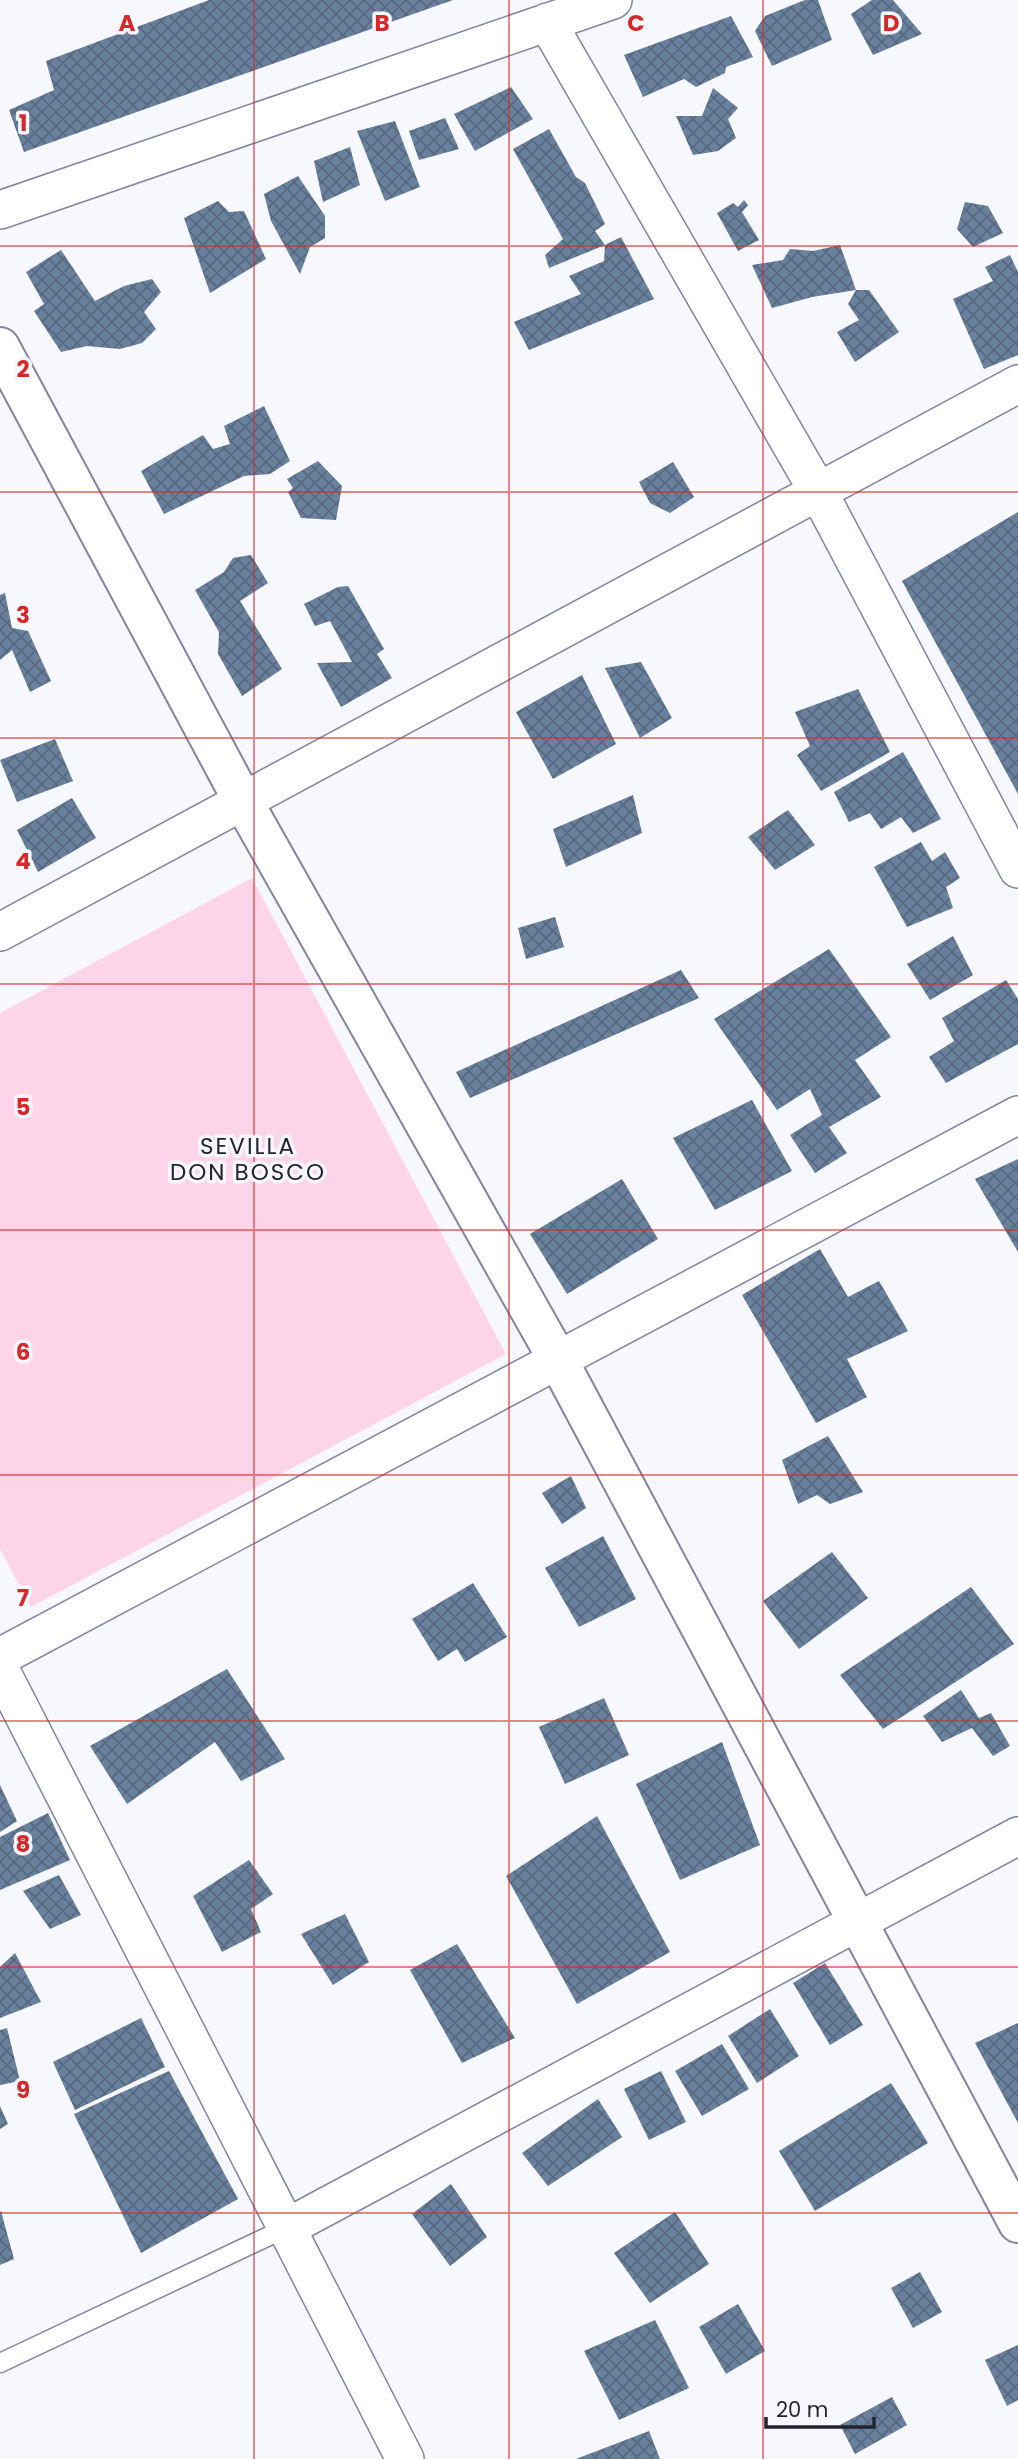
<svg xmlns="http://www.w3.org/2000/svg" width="1018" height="2459" font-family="Poppins,sans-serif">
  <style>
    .green { fill: #fed5e8 }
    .building { fill: url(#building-cross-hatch) }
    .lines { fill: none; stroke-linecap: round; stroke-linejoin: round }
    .service-casing { stroke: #8383a4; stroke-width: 21 }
    .minor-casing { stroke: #8383a4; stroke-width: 40 }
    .tertiary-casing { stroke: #8383a4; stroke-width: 42 }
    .service { stroke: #fff; stroke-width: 18 }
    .minor { stroke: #fff; stroke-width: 37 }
    .tertiary { stroke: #fff; stroke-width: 38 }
    .grid { fill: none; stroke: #d62828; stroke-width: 2; stroke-opacity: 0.55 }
    .labels { text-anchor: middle; stroke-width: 7; stroke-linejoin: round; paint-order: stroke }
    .quarter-label { font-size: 23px; letter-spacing: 2px; fill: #242431; stroke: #f7f7fe }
    .grid-label { font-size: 23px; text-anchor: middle; font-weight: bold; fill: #d62828; stroke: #f7f7fe; stroke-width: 7; stroke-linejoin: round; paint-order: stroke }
  </style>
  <defs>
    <pattern id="building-cross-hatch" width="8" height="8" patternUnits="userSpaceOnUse" patternTransform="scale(1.75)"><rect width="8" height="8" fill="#6a819d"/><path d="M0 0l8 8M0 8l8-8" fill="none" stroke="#576981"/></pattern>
  </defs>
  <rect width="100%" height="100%" fill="#f7f7fe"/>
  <path class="green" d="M252 878 506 1354 31 1607 0 1549V1013Z"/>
  <path class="building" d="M209 0H453L24 152 9 110 54 90 46 61Z
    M805 0H818L832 40 772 66 755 31 765 16Z
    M872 0H893L922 34 873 55 851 14Z
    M731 16 753 57 726 67 725 73 696 87 684 79 643 97 624 55Z
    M511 87 533 119 475 151 454 114Z
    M713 88 738 108 728 119 736 138 718 151 693 155 676 116H702Z
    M445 118 459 149 419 160 409 131Z
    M395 121 420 187 385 201 357 131Z
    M549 129 576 177 585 183 605 224 595 231 605 245 549 268 545 255 563 239 513 149Z
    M350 147 360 185 323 202 314 161Z
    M298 176 325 216V238L310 247 300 274 271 221 264 194Z
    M744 200 748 205 742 212 759 240 738 251 717 213 733 203 738 207Z
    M218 201 229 212 244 211 266 259 210 293 184 218Z
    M965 202 988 206 1003 233 973 247 957 229Z
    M621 237 654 299 529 350 514 322 581 294 569 276 604 261 605 245Z
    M840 245 856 290H869L899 332 855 362 837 332 859 320 848 304 856 290 812 297 772 308 752 265 783 260 790 249 813 251Z
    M61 250 95 301 124 286 152 279 161 292 144 312 156 329 142 343 120 349 87 346 61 352 34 311 44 304 26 272Z
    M1010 255 1018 272V355L984 369 953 299 993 281 985 267Z
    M264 406 290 461 270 474 244 476 164 514 141 471 203 435 213 449 230 444 224 426Z
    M318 461 342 486 336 520 301 518 288 492 293 488 287 479Z
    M673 462 694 497 670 513 650 503 639 482Z
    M1018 512V794L902 581Z
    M251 555 268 583 240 601 282 669 242 696 218 654 219 632 195 590 224 572 233 558Z
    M348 586 384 649 377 654 392 678 341 707 317 663 352 662 330 621 315 626 304 604 338 587Z
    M5 593 12 628 28 631 51 681 30 692 12 650 0 660V595Z
    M641 662 672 718 640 738 605 668Z
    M582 675 616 744 553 779 516 712Z
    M858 689 890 752 821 791 797 755 810 746 795 712Z
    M55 739 73 781 17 802 0 760Z
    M903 752 941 819 913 833 901 817 881 829 870 813 849 822 834 792Z
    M633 795 642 833 566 867 553 829Z
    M72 798 96 838 38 872 17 830Z
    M788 810 815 845 775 870 748 837Z
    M921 842 932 861 945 852 960 878 946 887 953 908 907 927 874 867Z
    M555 917 564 947 526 959 518 928Z
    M953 936 973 975 930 1000 907 964Z
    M829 949 891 1037 855 1060 881 1097 829 1127 847 1153 815 1173 790 1135 822 1115 810 1089 777 1110 714 1019Z
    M681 970 699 998 470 1098 456 1072Z
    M1006 980 1018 999V1044L946 1083 929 1057 954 1041 942 1018Z
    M752 1100 792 1171 715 1210 673 1138Z
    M1018 1159V1252L975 1179Z
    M622 1179 658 1239 567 1294 530 1234Z
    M820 1249 848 1297 879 1281 908 1331 847 1359 867 1397 816 1423 742 1295Z
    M828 1436 863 1492 830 1504 817 1495 798 1504 782 1460Z
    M571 1476 586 1508 562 1524 542 1493Z
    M603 1536 636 1599 579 1627 545 1568Z
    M832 1552 868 1598 799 1649 763 1601Z
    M473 1583 507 1637 465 1662 457 1649 438 1661 412 1619Z
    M971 1587 1014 1644 883 1729 840 1675Z
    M227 1669 285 1759 241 1781 215 1742 127 1804 90 1746Z
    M961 1690 979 1718 991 1713 1010 1746 993 1756 972 1728 942 1742 923 1716Z
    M604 1698 629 1755 565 1784 539 1727Z
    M722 1742 760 1845 680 1880 636 1784Z
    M0 1785 17 1821 0 1832Z
    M48 1813 70 1860 0 1890V1837Z
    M597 1816 670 1952 577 2004 506 1876Z
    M249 1860 273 1894 251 1909 261 1932 222 1952 193 1896Z
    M59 1875 81 1915 50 1929 23 1891Z
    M345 1914 369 1962 333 1985 301 1934Z
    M457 1944 515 2038 462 2063 410 1970Z
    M15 1953 41 2002 0 2018V1967Z
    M825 1963 863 2025 830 2045 793 1983Z
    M770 2009 799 2056 757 2083 728 2036Z
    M141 2018 165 2067 75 2110 53 2062Z
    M1018 2023V2123L975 2043Z
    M7 2028 20 2081 0 2085V2030Z
    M722 2044 749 2089 702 2116 675 2071Z
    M169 2071 238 2199 141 2253 74 2114Z
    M661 2071 686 2122 649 2140 624 2089Z
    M891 2083 928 2143 815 2211 779 2151Z
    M598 2099 622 2137 548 2186 522 2153Z
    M0 2106 8 2124 0 2129Z
    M451 2184 487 2237 450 2266 412 2214Z
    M1 2211 14 2259 0 2265V2212Z
    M675 2212 709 2264 650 2303 614 2253Z
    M920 2272 942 2312 913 2328 891 2288Z
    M738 2304 765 2351 726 2374 699 2327Z
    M655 2320 689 2388 619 2420 584 2351Z
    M1018 2345V2400L1007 2406 985 2360Z
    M892 2397 907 2425 855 2454 840 2425Z
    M649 2431 660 2459H576Z"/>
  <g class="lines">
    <g class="service-casing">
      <path id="service" d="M0 2363 286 2228"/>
    </g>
    <g class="minor-casing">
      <path id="minor" d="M547 22 819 493 1018 869
        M0 210 613 0
        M0 932 1018 384
        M0 1657 1018 1115
        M0 1669 405 2459
        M286 2228 1018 1836"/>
    </g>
    <g class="tertiary-casing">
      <path id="tertiary" d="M0 347 244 803 558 1360 1018 2223"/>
    </g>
    <use href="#service" class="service"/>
    <use href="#minor" class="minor"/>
    <use href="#tertiary" class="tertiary"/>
  </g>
  <path class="grid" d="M254 0V2459M509 0V2459M763 0V2459M0 246H1018M0 492H1018M0 738H1018M0 984H1018M0 1230H1018M0 1475H1018M0 1721H1018M0 1967H1018M0 2213H1018"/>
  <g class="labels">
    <g class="quarter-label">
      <text x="248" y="1154">SEVILLA<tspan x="248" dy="26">DON BOSCO</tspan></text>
    </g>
  </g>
  <g class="grid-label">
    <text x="127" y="31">A</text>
    <text x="382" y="31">B</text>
    <text x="636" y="31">C</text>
    <text x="891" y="31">D</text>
    <text x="23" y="131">1</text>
    <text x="23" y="377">2</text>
    <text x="23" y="623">3</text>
    <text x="23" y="869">4</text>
    <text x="23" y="1115">5</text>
    <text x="23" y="1360">6</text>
    <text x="23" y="1606">7</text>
    <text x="23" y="1852">8</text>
    <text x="23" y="2098">9</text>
  </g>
  <path d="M766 2417v10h108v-10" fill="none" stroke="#242431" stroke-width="3.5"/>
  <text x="776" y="2417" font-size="21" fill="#242431" stroke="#f7f7fe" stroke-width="5" paint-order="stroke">20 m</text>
</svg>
